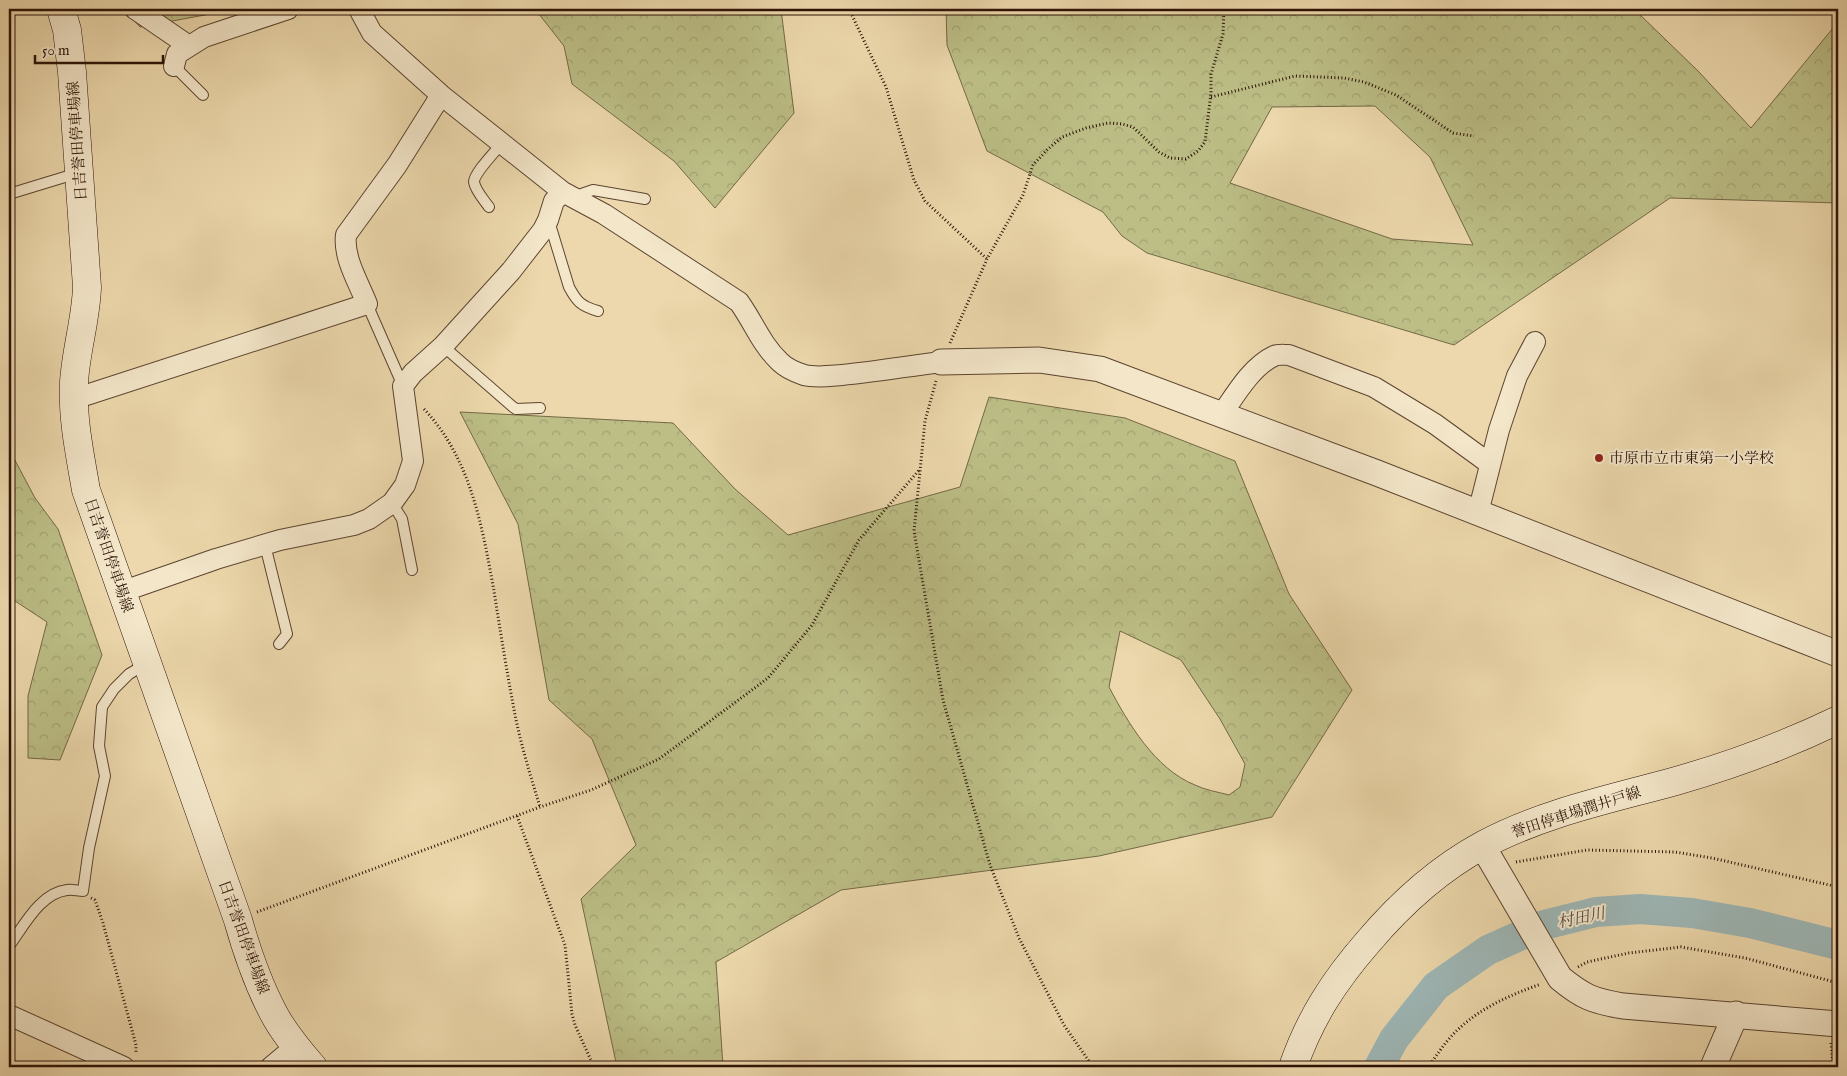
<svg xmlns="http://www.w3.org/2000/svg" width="1847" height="1076" font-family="'IM FELL English','Noto Serif JP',serif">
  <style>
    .forest { fill: url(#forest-crowns); stroke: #746846; fill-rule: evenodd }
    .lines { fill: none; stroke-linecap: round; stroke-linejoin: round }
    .river { stroke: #9eb7b6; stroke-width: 30 }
    .service-casing { stroke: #5c4430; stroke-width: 12 }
    .minor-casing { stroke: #5c4430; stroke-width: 22 }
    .tertiary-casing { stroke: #5c4430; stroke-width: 27 }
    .secondary-casing { stroke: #2c1307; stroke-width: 29 }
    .path { stroke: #2c1307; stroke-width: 3; stroke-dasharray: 1 2.5; stroke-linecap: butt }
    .service { stroke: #f3e6c9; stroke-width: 10 }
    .minor { stroke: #f3e6c9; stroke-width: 20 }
    .tertiary { stroke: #f3e6c9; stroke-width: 25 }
    .secondary { stroke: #f3e6c9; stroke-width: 28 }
    .poi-dot { fill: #8f2418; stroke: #f3e6c9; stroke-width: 2 }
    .labels { text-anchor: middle; stroke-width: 4; stroke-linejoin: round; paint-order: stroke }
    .street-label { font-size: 15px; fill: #2c1307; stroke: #f3e6c9 }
    .poi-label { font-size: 15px; fill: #2c1307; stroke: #f3e6c9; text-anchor: start }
    .water-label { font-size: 16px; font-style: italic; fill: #544c44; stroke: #f3e6c9 }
  </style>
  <defs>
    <pattern id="forest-crowns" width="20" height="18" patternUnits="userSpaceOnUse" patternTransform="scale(1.25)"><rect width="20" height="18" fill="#bcbe86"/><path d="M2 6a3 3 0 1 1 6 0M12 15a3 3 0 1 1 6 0" fill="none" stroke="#a2a272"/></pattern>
  </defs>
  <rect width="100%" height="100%" fill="#ecd8ac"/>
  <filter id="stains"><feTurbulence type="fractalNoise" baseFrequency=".004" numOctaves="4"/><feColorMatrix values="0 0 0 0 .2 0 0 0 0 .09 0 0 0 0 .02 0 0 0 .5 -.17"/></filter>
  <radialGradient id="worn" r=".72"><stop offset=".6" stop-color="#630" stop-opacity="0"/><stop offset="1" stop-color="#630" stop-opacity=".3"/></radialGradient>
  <path class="forest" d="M124 9H227L221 12 140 27Z
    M535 9H781L794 113 715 208 674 161 572 84 564 46Z
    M946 9H1634L1698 71 1751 128 1838 22V203L1670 198 1454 345 1147 253 1122 236 1103 212 987 151 947 45ZM1375 106 1430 157 1473 245 1392 239 1230 183 1272 107Z
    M989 397 1125 418 1235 461 1289 594 1352 690 1272 817 1099 856 841 890 716 962 723 1067H617L581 899 636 845 592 739 549 700 518 524 460 412 673 423 735 489 788 535 960 487ZM1120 631 1181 660 1220 719 1245 764 1240 787 1229 795C1218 792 1205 790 1195 785 1155 769 1128 723 1109 687Z
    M9 449 35 498 58 529 102 655 60 760 28 758V696L47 622 9 597Z"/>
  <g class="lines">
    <path class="river" d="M1379 1067 1394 1039 1436 986 1488 950 1544 925 1596 912 1640 909 1692 913 1750 923 1838 945"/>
    <g class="service-casing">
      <path id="service" d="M174 66 203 95
        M9 194 78 173
        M573 197 593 190 645 199
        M489 207C484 200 475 190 474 182 474 173 496 151 502 143
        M549 221 569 287C577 302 581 306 598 311
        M367 304 403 386
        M443 346 513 407 516 409 540 408
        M392 503 402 519 412 570
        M265 545 287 634 279 644
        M9 946C24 926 40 893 67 890 72 889 78 891 83 891L89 848 105 776 99 746 102 707 114 689 129 674 146 664"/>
    </g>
    <g class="minor-casing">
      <path id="minor" d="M135 9 189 46
        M359 9 372 33 441 95 563 192 604 214 739 302C754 323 761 344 780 362 786 368 795 372 804 375 816 378 829 376 842 375 875 372 908 366 941 362
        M174 66 177 54 204 37 288 9
        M74 399 367 304C359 283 343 258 346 235L397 165 441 95
        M1222 414C1235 395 1252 366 1274 356 1278 354 1284 355 1289 355L1374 387 1435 424 1490 464
        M1478 513 1499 430 1517 376 1535 342
        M121 592 216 559 280 540 354 525 369 519 392 503 405 485 413 461 403 386 413 373 443 346 511 271 543 230 548 220 554 201 563 192
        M9 1015 124 1067
        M271 1067 295 1047"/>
    </g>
    <g class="tertiary-casing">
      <path id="tertiary" d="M941 362 1039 360 1100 369 1377 473 1838 654
        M1482 845 1560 978C1583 997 1593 1001 1623 1006L1838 1024
        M1713 1067 1736 1014"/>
    </g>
    <g class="secondary-casing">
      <path id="secondary" d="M61 9 67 30 72 72 87 287C86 319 76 350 74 382 72 418 80 455 86 490L238 920C247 952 258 984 274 1014 284 1033 299 1051 313 1067
        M1293 1067C1310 1018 1334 981 1368 942 1401 903 1437 870 1483 845 1542 813 1611 799 1676 781 1732 765 1786 745 1838 720"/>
    </g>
    <path class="path" d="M849 9 886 87 914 180 925 201 987 259
      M1211 97 1295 76 1344 78 1364 82 1396 95 1453 133 1474 136
      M950 343 987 259 1023 195 1033 165 1047 150 1062 137 1086 128 1108 123 1122 124 1133 127 1159 152 1170 158 1186 159 1198 151 1205 142 1211 93V74L1223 34 1224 9
      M936 381 925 421 914 531 943 700 990 865 1019 938 1064 1025 1093 1067
      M424 409C471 459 482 526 494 591 500 629 506 667 513 704 519 739 530 774 540 807
      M517 816 565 945 572 1014 575 1025 594 1067
      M1516 862 1587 850 1675 852 1712 858 1838 887
      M91 898 95 900 103 923 136 1045V1054
      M257 912 540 807 591 790 659 759 768 678 812 625 859 540 920 469
      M1578 967 1587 962 1629 953 1681 947 1745 958 1838 983
      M1831 1043 1833 1067
      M1428 1067C1435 1058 1441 1048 1449 1039 1473 1011 1507 996 1541 984"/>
    <use href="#service" class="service"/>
    <use href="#minor" class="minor"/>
    <use href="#tertiary" class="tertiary"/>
    <use href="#secondary" class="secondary"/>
  </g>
  <circle class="poi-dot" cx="1599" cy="458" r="5"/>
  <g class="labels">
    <g class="street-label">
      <text transform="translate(77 141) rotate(-94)" y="5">日吉誉田停車場線</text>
      <text transform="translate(109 555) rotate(71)" y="5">日吉誉田停車場線</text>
      <text transform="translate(1576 812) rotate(-18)" y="5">誉田停車場潤井戸線</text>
      <text transform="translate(244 937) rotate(70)" y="5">日吉誉田停車場線</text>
    </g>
    <g class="poi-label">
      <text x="1609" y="463">市原市立市東第一小学校</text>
    </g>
    <g class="water-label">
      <text transform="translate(1581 917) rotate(-12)" y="6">村田川</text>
    </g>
  </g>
  <rect width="1847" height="1076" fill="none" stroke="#ecd8ac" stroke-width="30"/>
  <rect x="10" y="10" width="1827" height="1056" fill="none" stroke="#2c1307" stroke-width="2.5"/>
  <rect x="15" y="15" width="1817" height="1046" fill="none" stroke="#2c1307"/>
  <path d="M35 55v8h128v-8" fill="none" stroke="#2c1307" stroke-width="2.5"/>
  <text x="42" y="55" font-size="15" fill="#2c1307" stroke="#f3e6c9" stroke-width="4" paint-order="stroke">50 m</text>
  <rect width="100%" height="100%" filter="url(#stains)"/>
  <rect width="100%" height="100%" fill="url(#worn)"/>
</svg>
